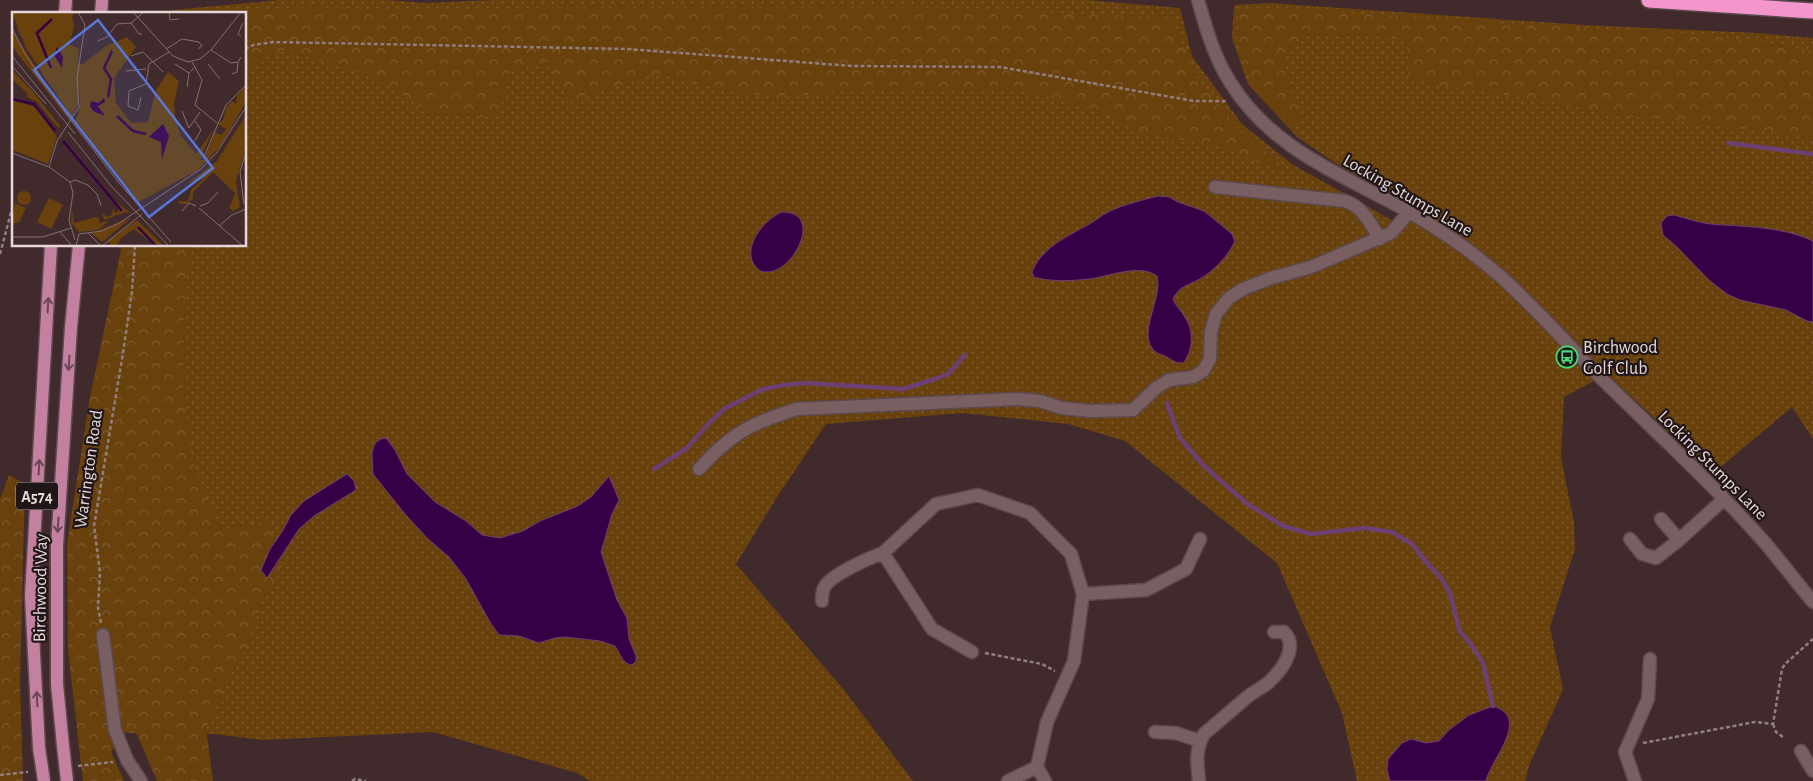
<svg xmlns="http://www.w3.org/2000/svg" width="1813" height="781" font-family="'Alegreya Sans',sans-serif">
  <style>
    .grass { fill: url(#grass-dots) }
    .forest { fill: url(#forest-crowns) }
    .water { fill: #370046; stroke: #6c4072 }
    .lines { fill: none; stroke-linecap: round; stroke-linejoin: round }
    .stream { stroke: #6c4072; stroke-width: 4.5 }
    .minor-casing { stroke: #5c494c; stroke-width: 15 }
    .major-casing { stroke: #5c494c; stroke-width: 15 }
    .highway-casing { stroke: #5c494c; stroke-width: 18 }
    .path { stroke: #917e80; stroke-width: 2.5; stroke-dasharray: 4 2.5; stroke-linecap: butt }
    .minor { stroke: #795f61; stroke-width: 12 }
    .major { stroke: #c380a1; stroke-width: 12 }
    .highway { stroke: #f496cc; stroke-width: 15 }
    .major-bridge-casing { stroke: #5c494c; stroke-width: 15; stroke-linecap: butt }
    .major-bridge { stroke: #c380a1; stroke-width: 12 }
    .oneway { stroke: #694655 }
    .labels { text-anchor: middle; stroke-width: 4.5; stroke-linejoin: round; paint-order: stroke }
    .shield { fill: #201617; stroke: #ab9d9e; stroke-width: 1 }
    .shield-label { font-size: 16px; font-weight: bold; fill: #e6d7d8 }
    .street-label { font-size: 18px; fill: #e6d7d8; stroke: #201617 }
    .poi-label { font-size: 18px; fill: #e6d7d8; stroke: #201617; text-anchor: start }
    .inset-river { fill: none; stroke: #370046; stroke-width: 2.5 }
    .inset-road { fill: none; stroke: #836f71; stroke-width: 1 }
    .view { fill: #5977d8; fill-opacity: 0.15; stroke: #5977d8; stroke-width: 2.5 }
    .inset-edge { fill: none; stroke: #e6d7d8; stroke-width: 2.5 }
  </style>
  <defs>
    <pattern id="grass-dots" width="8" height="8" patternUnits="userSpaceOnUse" patternTransform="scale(1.25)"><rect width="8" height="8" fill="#68410d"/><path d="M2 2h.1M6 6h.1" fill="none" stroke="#7e5c30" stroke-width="1.8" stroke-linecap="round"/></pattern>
    <pattern id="forest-crowns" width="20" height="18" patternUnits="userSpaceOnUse" patternTransform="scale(1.25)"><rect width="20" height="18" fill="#68410d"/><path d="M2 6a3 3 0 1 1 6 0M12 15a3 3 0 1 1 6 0" fill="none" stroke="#7e5c30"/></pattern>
  </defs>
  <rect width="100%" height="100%" fill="#412a2c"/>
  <path class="grass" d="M280 0H389L425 3 495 0H1088L1180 8 1192 56 1242 124 1292 164 1402 226 1421 211 1340 166 1297 137 1248 84 1232 38 1234 5 1270 3 1584 25 1757 33 1813 38V439L1792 407 1711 475 1647 411 1607 374 1564 397 1561 458 1574 522 1575 549 1550 627 1563 689 1529 766 1525 781H1357L1342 713 1277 563 1125 441 1068 424 962 413 826 424 777 497 736 564 844 690 913 781H590L577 773 433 732 262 740 215 734 126 733 113 664 140 245H245V14H171L172 10Z"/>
  <path class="forest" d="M311 6 408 11 605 6 930 7 1172 18 1196 76 1240 131 1295 175 1255 161 1222 146 1139 133 1096 110 1012 88 837 92 779 98 716 89 657 74 569 101 548 62 510 70 496 117 436 115 369 75 284 50 245 66V14H217Z
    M1279 8 1517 24 1683 33 1752 41 1813 51V139L1754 129 1724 128 1665 119 1611 115 1571 105 1426 83 1409 77 1408 49 1401 39 1345 33 1302 37 1283 59 1291 89 1302 117 1295 128 1254 87 1238 44V10Z
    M122 245H190L184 317 183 398 195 472 221 529 267 521 283 564 261 603 250 640 227 682 206 729 213 781H157L132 723 111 752 124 781H83L68 651 67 543 90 397Z
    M9 475 25 484 20 682 23 781H0V499Z"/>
  <path class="water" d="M1159 196 1169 197 1178 202 1204 211 1232 234 1235 241C1228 256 1215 270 1200 279 1189 285 1179 286 1173 299 1176 307 1182 311 1186 319 1194 332 1193 351 1183 363 1175 363 1172 360 1165 356 1160 354 1155 353 1152 348 1139 330 1163 297 1157 276 1139 263 1108 277 1089 279 1072 281 1049 282 1034 277L1032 272C1041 249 1064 238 1084 227 1093 223 1101 215 1110 211 1123 205 1145 199 1159 196Z
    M782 212C825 212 793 274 766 272 761 272 758 270 756 267 740 249 764 219 782 212Z
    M1674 215C1686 218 1699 223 1711 224 1745 227 1781 226 1813 241V322L1807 321 1786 310 1740 300 1727 294 1710 281 1676 246 1663 235 1661 223 1667 216Z
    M386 438 395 450 407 474 435 502 466 521 482 535 500 538 523 531 540 521 578 506 592 496 609 476 619 500 612 514 601 552 617 600 627 618 629 639 636 656V661L632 665C622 664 621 654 615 646L600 641 565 637 555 638 539 643 519 636 499 635 490 622 466 579 449 557 428 539 405 514 373 474 372 453 375 443 381 439Z
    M347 474 354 481 356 490 314 516 299 529 267 578 261 570 270 549 282 532 291 515 304 501Z
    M1493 706C1532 718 1490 760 1486 781H1390L1387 770 1388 759 1402 743 1411 739 1426 743 1439 741 1449 730 1469 715Z"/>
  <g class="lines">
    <path class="stream" d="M1728 143 1813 154
      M1167 403 1180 438 1204 466 1246 503 1283 526 1311 534 1364 528 1392 532 1412 544 1427 563 1441 578 1450 593 1460 632 1470 643 1483 663 1493 706
      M654 469 687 448 710 422 724 409 761 390 783 385 805 383 903 389 935 379 948 374 965 355"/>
    <g class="minor-casing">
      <path id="minor" d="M1198 0C1206 28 1214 57 1230 82 1272 150 1342 174 1409 212 1441 230 1471 251 1499 275 1535 307 1567 344 1601 378 1657 433 1715 486 1766 544 1782 563 1797 583 1813 602
        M1215 187 1345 201C1363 207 1370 223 1380 239
        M699 469C732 433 751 423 797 409L1016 399 1040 401 1062 408 1090 411 1133 410 1156 388 1169 380 1193 377 1203 371 1210 359 1211 332 1216 314 1229 298 1243 289 1271 278 1311 267 1391 233 1409 212
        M1661 519 1679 540
        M1630 539 1642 554 1656 558 1679 540 1723 500
        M1083 594 1146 590 1186 569 1200 539
        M822 601C822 596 822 590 825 586 833 574 869 558 883 553
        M103 635 115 730 127 760 141 781
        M972 652 932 629 883 553 936 504 978 495 1030 513 1071 554 1083 594 1074 661 1047 722 1037 767 1045 781
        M1155 732 1176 733 1200 741
        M1801 751 1813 771
        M1008 781 1037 767
        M1199 781C1197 763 1195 750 1204 734 1218 722 1232 710 1246 698 1253 692 1262 688 1269 682 1282 670 1299 647 1284 632H1274
        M1635 781 1625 752 1648 699 1650 659"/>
    </g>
    <g class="major-casing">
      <path id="major" d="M65 14 66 0
        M101 14 102 0
        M63 746 57 684V546L71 327 79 245
        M39 748 31 596 51 245"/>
    </g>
    <g class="highway-casing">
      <path id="highway" d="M1649 0 1813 11"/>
    </g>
    <path class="path" d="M245 49 253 45 274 42 628 49 853 66 1000 67 1194 101H1226
      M0 254 14 201
      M101 623 98 608 100 572 94 526 123 353 132 291 135 245
      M985 653 1042 664 1055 671
      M1773 724 1776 732 1783 737
      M1643 743 1755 722 1773 724 1782 669 1785 664 1813 639
      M78 766 113 762
      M0 775 28 772
      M352 781 355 779 366 781"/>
    <use href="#minor" class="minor"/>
    <use href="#major" class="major"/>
    <use href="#highway" class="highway"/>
    <g class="major-bridge-casing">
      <path id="major-bridge" d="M63 746 67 781
        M39 748 44 781"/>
    </g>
    <use href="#major-bridge" class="major-bridge"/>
  </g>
  <defs><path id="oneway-shaft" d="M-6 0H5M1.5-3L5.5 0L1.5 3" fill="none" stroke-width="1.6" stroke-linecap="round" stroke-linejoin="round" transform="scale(1.25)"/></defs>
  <g class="oneway">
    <use href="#oneway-shaft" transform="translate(48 305) rotate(-87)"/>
    <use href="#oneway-shaft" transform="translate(69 363) rotate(94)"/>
    <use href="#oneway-shaft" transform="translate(39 467) rotate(-87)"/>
    <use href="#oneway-shaft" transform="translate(58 525) rotate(94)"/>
    <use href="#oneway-shaft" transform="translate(37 699) rotate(-93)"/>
  </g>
  <defs>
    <g id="bus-ring" transform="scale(1.125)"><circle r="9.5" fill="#201617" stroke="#49d778" stroke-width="1.5"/><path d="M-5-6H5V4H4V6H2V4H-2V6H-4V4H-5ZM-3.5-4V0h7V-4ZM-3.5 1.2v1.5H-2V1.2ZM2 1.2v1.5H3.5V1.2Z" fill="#49d778"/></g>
  </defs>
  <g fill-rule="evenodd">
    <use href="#bus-ring" x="1567" y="357"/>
  </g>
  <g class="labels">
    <rect class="shield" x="16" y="482.5" width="42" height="27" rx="4"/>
    <g class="shield-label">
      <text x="37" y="502">A574</text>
    </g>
    <g class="street-label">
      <text transform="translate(1408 195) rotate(30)" y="6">Locking Stumps Lane</text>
      <text transform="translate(1713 465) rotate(45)" y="6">Locking Stumps Lane</text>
      <text transform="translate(88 469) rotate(-82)" y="6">Warrington Road</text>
      <text transform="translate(40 588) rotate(-89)" y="6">Birchwood Way</text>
    </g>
    <g class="poi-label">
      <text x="1583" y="353">Birchwood<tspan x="1583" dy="21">Golf Club</tspan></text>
    </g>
  </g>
  <g transform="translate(12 12)">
    <rect width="234" height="234" fill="#412a2c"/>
    <path d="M0 0H64L60 4 62 15 57 33 67 36 66 51 70 53 94 34 115 25 124 35 102 66 104 91 119 111 136 110 144 78 156 60 167 69 162 92 164 109 169 124 189 148 127 190 63 109 69 96 67 77 66 91 60 105 14 36ZM5 186a7 7 0 1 1 14 0a7 7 0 1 1-14 0ZM3 191 14 196 7 210 0 212ZM119 206 90 230 79 221Z" fill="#68410d"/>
    <path d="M16 0 31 45 54 84 52 89 58 97 66 92 60 104 33 66 6 18 1 0ZM0 18 58 109 5 41 0 33ZM0 58 22 81 49 115 46 116 25 90 15 85 16 82 0 67ZM234 74V90L223 109 208 134 186 158 128 189 64 109 69 89 80 117 102 147 110 152 108 157H116L119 162 123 179 132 182 158 165 166 154 163 150 165 146 184 142 201 118 188 148H192L205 115 203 121 210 123 214 117 206 112 211 108 214 96 220 89 224 92 225 84ZM0 88 24 95 45 125 36 152 0 138ZM234 103V136L224 169 228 195 222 199 217 196 223 181 201 160 181 180V186L175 192H168L166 189H176L179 178 192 166 175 172 205 149ZM101 187 112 196 120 202 114 200 92 208 90 201 95 205 100 203 101 196 103 201 107 199ZM60 197 62 211 84 205 88 207 86 211 97 209 86 218 67 220 59 210ZM125 208 152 234H144L122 217 110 225 105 233H99L96 228Z" fill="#68410d"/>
    <path d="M37 186 51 193 39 217 25 210Z" fill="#68410d"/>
    <path d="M45 35 51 45 50 56 42 43ZM92 86 93 90 86 94 93 104 81 99 78 94 79 89 87 91ZM151 112 157 124 150 147 149 130 137 125Z" fill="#370046"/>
    <path class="inset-river" d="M39 56 25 21 40 7M96 85 99 67 92 56 100 39M0 87 22 92 43 119M105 104 121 119 134 122M51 129 110 199M126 215 144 234"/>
    <path class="inset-road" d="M121 0 161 44 176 50 188 47 199 38 229 0M157 0 158 8 167 7M119 11 127 22H130M0 16 13 42 57 106 107 171 159 230M229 24 226 22 231 11M86 29 95 25 105 12 119 11 132 0M154 37 170 27 187 30 190 34 186 37M199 38 219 51 226 50 229 45M0 44 63 122M119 44 131 40 151 60M180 50 190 68 183 93 205 111M163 52 177 61M196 52 208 67M0 54 34 92M114 59 134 57M220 62 225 60 226 50M175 75 177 61 182 56M129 85 126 98 116 94 117 79 134 72 137 52 157 40M170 99 177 116 188 100M56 120 100 175 156 233M183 129 189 118 183 109M0 141 37 155 58 170 61 181 57 208 63 228M191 147 214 93 234 73M37 155 45 129 67 95 65 66 73 13 66 0M58 170 63 168 76 173 85 182 89 194M232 192 228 160 234 140M188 194 196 191 206 180M187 196 231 234M170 199 177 191 184 194M207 214 220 203 234 197M48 220 60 234M76 221 89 234M0 225H31L59 216M64 234 67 222 90 219 107 211 189 157 205 140 234 95M90 234 130 202"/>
    <path class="view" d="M86 8 201 156 137 205 22 58Z"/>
    <rect width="234" height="234" class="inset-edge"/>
  </g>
</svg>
